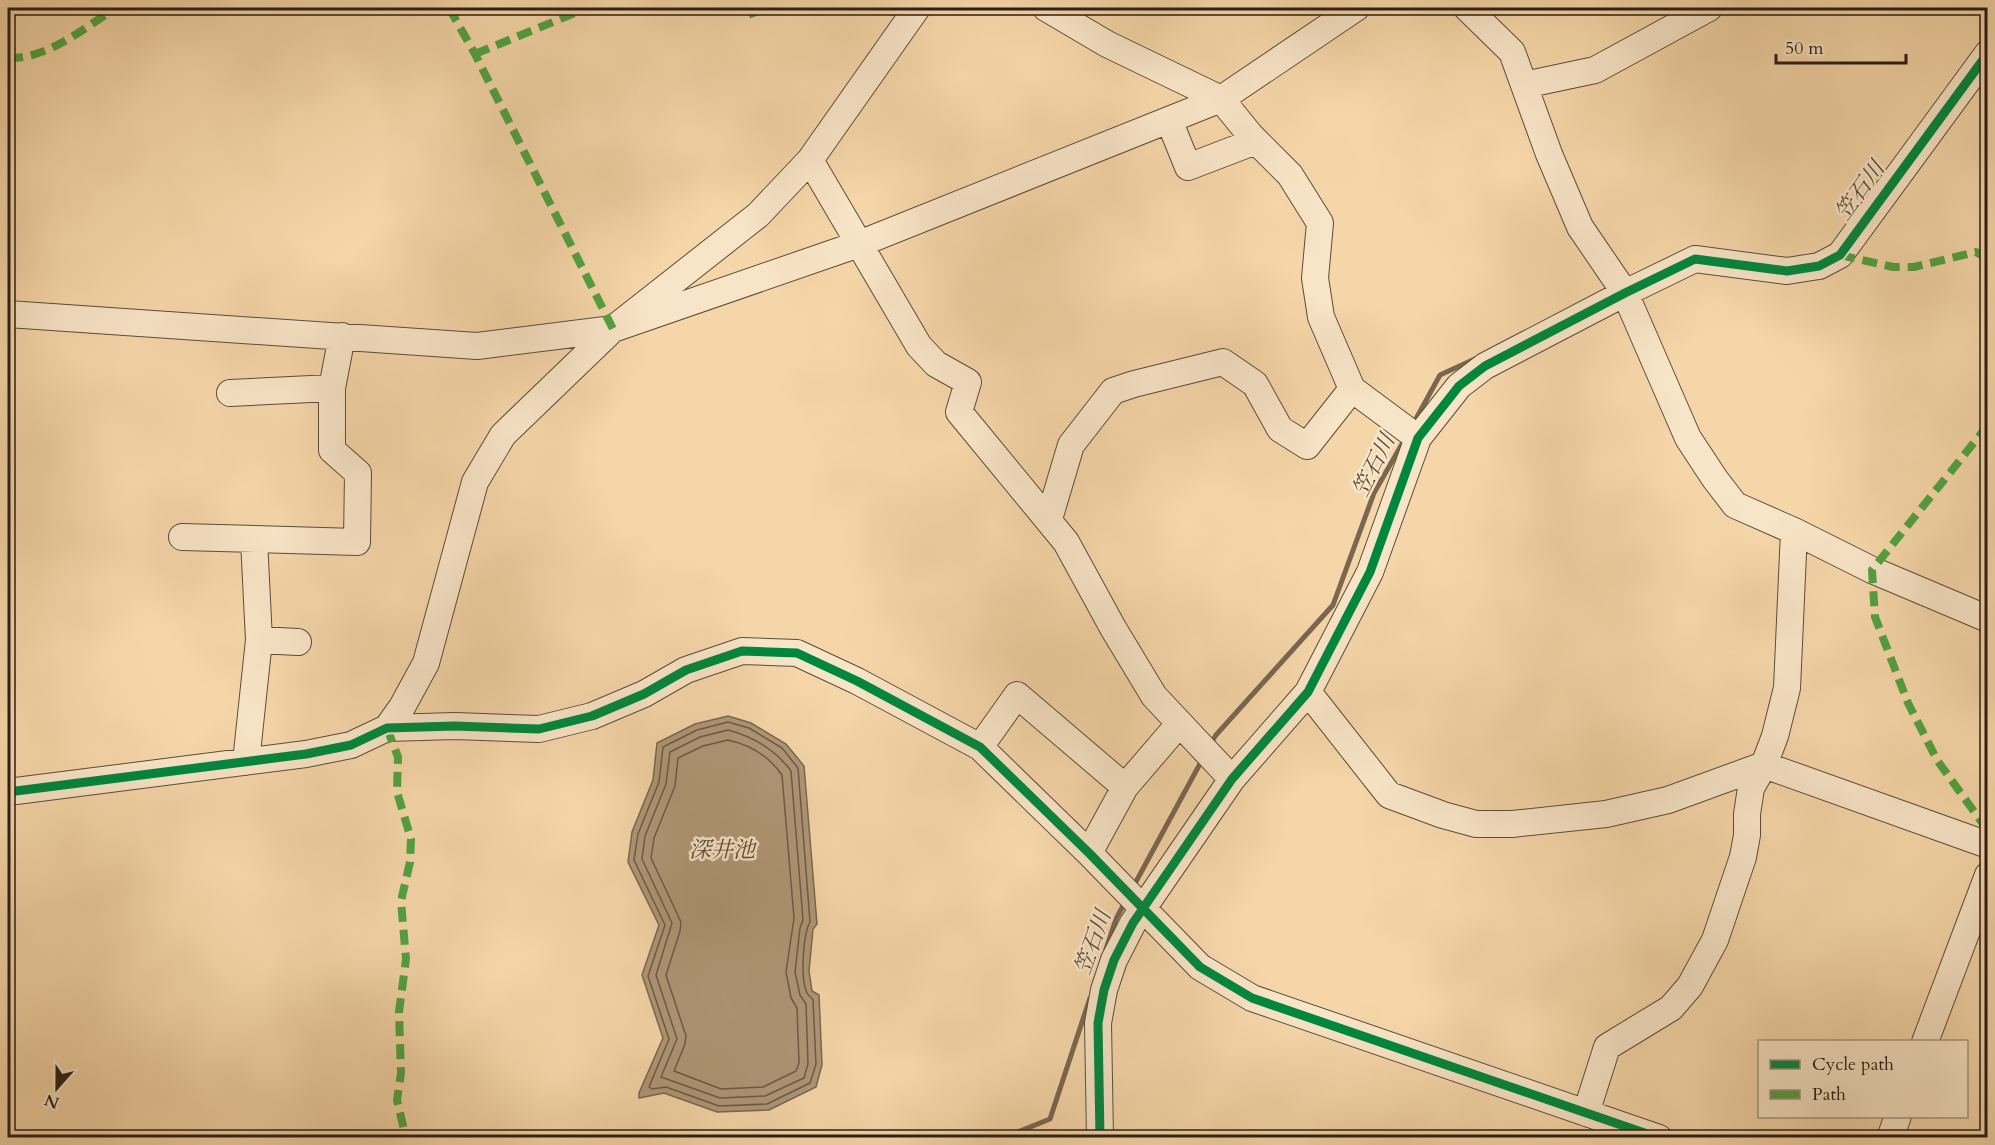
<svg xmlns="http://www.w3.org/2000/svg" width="1995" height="1145" font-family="Cardo,'Noto Serif JP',serif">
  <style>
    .water { fill: #b09777; stroke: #7a6651; stroke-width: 1.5 }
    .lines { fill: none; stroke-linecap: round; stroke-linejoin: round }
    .shore { stroke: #6d5a47; stroke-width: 1.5 }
    .stream { stroke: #7a6651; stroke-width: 5 }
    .minor-casing { stroke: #5d4b3b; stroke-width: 28 }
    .minor { stroke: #f8e4c6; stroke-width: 26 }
    .quiet { stroke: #51a240; stroke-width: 8; stroke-dasharray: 15 8; stroke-linecap: butt }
    .cycleway-casing { stroke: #f8e4c6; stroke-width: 13 }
    .cycleway { stroke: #00873e; stroke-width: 9 }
    .labels { text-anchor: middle; stroke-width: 5; stroke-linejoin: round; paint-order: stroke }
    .water-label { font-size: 22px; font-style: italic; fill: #594839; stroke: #f8e4c6 }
  </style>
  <rect width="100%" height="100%" fill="#f5d6a8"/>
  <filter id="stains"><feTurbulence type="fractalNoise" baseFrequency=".00333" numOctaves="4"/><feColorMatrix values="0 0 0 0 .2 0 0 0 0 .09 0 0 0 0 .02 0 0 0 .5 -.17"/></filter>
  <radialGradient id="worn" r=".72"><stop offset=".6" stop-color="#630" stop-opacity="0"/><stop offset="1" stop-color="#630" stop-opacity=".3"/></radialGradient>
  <path class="water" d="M728 716 751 723 786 744 804 766 817 924 813 929 809 971 812 991 819 995 822 1065 816 1087 769 1110 717 1112 664 1093 639 1098V1093L663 1038 642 975 659 925 628 862 632 832 653 780 657 743 695 724Z"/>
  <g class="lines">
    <path class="shore" d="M728 722 749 728 782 748 798 768 810 922C803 935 800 979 807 993 807 994 813 999 813 1000L816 1064 810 1083 767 1104 719 1106 666 1087 652 1089 649 1087 669 1039 648 976 665 925 634 860 638 834 659 782 663 747 697 730Z
      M728 730C754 737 775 749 791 771L803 920 800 928 795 972 800 995 806 1004 808 1064 804 1078 765 1096 720 1098 661 1077 677 1039 656 975 672 923 642 859 645 836 666 784 670 752 700 737Z
      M728 740C750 745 769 756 782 775L794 918 786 972 791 998 797 1008 799 1063 796 1071 763 1087 721 1089 674 1071 685 1044 686 1036 666 975 680 931 681 922 651 858 654 838 675 786 678 758 703 746Z"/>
    <path class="stream" d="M1412 426 1440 375 1477 358
      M1209 746 1216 735 1333 605 1374 493 1406 437
      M1132 889 1202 760
      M1106 949 1116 919 1125 902
      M1003 1138 1050 1119 1090 998"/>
    <g class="minor-casing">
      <path id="minor" d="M1046 8 1107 44 1221 99 1251 136 1290 175 1320 223 1315 278 1321 317 1352 389 1418 438
        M1467 8 1512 52 1549 154 1580 227 1625 293 1688 438 1715 479 1735 505 1794 531 1872 570 1988 619
        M1524 85 1595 70 1709 8
        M1169 120 1188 167 1256 141
        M810 160 919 346 936 364 968 382 959 412 1066 542 1113 628 1154 696 1232 779
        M8 314 477 346 613 329 859 244 1221 99 1356 8
        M230 393 332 388
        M1049 519 1071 445 1113 391 1134 384 1223 362 1255 384 1280 429 1307 446 1352 389
        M1794 531 1787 688 1775 736 1764 765 1988 845
        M182 537 357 542 358 473 332 450V388L342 336
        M259 640 298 642
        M1308 692 1389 795 1443 815 1476 824H1512L1606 814 1668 800 1764 765
        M387 728 402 707 426 663 475 482 503 435 613 329 758 215 810 160 917 8
        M980 747 1017 695 1125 787
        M246 762 259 640 254 540
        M8 792 306 754 351 745 387 728 455 726 539 729 592 716 644 694 686 670 742 651 797 653 857 681 980 747 1089 853 1200 967 1252 998 1659 1138
        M1089 853 1125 787 1179 724
        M1925 1042 1988 875
        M1586 1113 1607 1047 1671 1008 1690 986 1715 940 1743 857 1747 835V814L1751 788 1764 765
        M1100 1138 1098 1023 1104 990 1114 960 1133 923 1232 779 1308 692 1370 572 1418 438 1459 386 1485 366 1625 293 1695 259 1787 271 1819 266 1840 255 1988 53
        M1890 1138 1898 1116"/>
    </g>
    <use href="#minor" class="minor"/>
    <path class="quiet" d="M449 8 475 54 613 329
      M750 8 754 17
      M475 54 587 8
      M8 58C48 59 84 28 116 8
      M1840 255 1893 267H1914L1976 252 1988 259
      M1988 425 1872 570 1875 617 1908 703 1937 760 1988 831
      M387 728 398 757 397 792 411 839 410 862 401 901 406 959 399 1012 401 1073 397 1100 406 1138"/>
    <g class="cycleway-casing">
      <path id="cycleway" d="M8 792 306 754 351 745 387 728 455 726 539 729 592 716 644 694 686 670 742 651 797 653 857 681 980 747 1089 853 1200 967 1252 998 1659 1138
        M1100 1138 1098 1023 1104 990 1114 960 1133 923 1232 779 1308 692 1370 572 1418 438 1459 386 1485 366 1625 293 1695 259 1787 271 1819 266 1840 255 1988 53"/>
    </g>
    <use href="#cycleway" class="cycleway"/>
  </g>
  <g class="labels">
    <g class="water-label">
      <text transform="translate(1859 190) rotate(-54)" y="8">笠石川</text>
      <text transform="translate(1373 465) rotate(-63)" y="8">笠石川</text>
      <text x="722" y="857">深井池</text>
      <text transform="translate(1092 942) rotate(-70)" y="8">笠石川</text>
    </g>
  </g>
  <rect width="1995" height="1145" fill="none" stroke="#f5d6a8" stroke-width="30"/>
  <rect x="9" y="9" width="1977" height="1127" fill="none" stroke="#2a1d17" stroke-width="3"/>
  <rect x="15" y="15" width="1965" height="1115" fill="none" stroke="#2a1d17" stroke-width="1.5"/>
  <rect x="1758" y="1040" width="210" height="78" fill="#f8e4c6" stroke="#a69480" stroke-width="1.5"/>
  <rect x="1770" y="1060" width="30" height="9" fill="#00873e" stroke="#a69480" stroke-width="1.5"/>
  <text x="1812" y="1070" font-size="18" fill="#2a1d17">Cycle path</text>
  <rect x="1770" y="1090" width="30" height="9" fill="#51a240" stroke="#a69480" stroke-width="1.5"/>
  <text x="1812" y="1100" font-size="18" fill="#2a1d17">Path</text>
  <g transform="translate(57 1088) rotate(201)" stroke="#f8e4c6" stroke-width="4.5" paint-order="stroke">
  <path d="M0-4.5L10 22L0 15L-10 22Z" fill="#2a1d17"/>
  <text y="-9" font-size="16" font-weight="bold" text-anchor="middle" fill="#2a1d17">N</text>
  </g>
  <path d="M1776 54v9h130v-9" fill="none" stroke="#2a1d17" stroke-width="3"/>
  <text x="1785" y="54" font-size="18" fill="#2a1d17" stroke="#f8e4c6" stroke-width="4.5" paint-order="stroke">50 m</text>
  <rect width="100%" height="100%" filter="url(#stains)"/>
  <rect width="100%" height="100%" fill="url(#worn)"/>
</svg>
